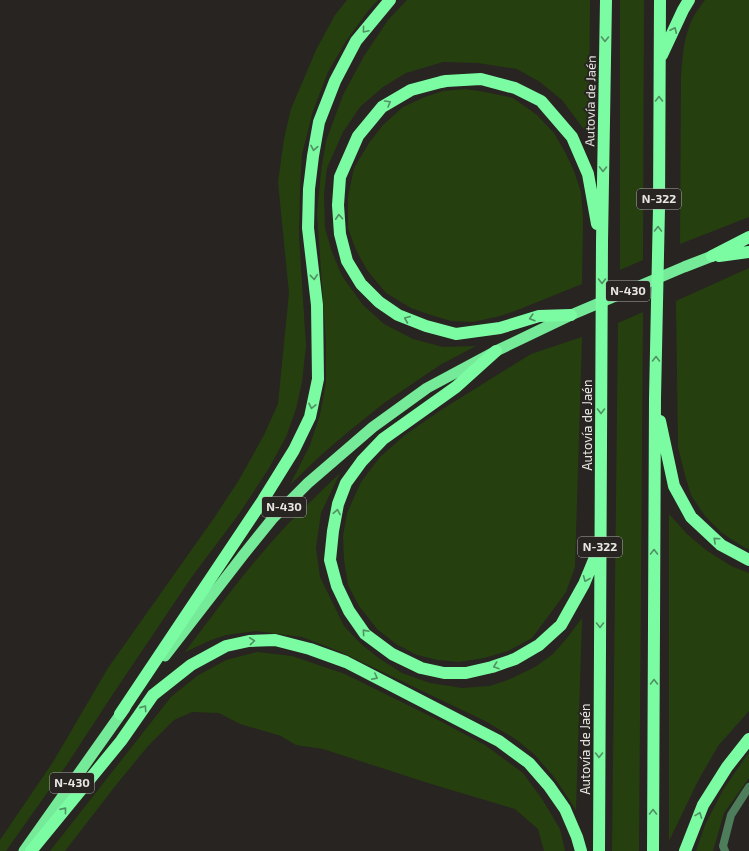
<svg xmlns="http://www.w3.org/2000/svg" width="749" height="851" font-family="'Exo 2',sans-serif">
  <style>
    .green { fill: #25400e }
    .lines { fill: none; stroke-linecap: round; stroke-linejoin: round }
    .minor { stroke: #4d7d5a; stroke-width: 8 }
    .trunk { stroke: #75ea98; stroke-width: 11 }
    .motorway { stroke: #7bfca2; stroke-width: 12 }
    .oneway { stroke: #519062 }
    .labels { text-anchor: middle; stroke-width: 4; stroke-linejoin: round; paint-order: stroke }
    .shield { fill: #272421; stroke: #aeaca9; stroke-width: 1 }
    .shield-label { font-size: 12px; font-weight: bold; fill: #e8e6e3 }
    .street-label { font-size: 13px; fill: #e8e6e3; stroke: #272421 }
  </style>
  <rect width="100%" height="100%" fill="#272421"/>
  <path class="green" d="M347 0H378L368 11 346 41 328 72 313 111 302 154 300 187 299 236 306 346 302 382 296 409 286 437 269 468 239 514 191 578 109 700 66 766 6 851H0V840L53 762 108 668 214 518 239 480 264 435 278 404 289 293 278 182 284 139 291 109 316 50 335 15Z
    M407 0H590L589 136 562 100 540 82 517 69 478 63 443 62 406 73 383 87 360 107 343 132 327 168 324 194 325 228 332 252 342 276 363 305 384 324 413 339 443 347 476 346 440 365 384 403 348 432 320 456 290 485 310 445 320 415 326 382V342L317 213 321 172 326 141 343 95 364 56 388 20Z
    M620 0H644L643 260 620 270Z
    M705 0H749V217L680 244 681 78C682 62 683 45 688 30 691 19 698 9 705 0Z
    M465 89 485 92 513 98 537 115 554 133 565 152 574 171 581 192 583 218 582 284 520 309 500 316 473 322 451 321 431 315 411 308 386 293 367 270 356 250 348 228V197L354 168 369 143 383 125 403 107 425 97 443 91Z
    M749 268V549L745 548 722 533 705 516 691 495 685 475 678 447 676 301Z
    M643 312 639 851H612L618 323Z
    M582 337 575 567 566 592 532 638 508 651 484 658 459 662 438 660 417 655 396 644 377 629 359 606 348 585 344 560 343 536 347 513 361 482 380 457 405 435 441 410 531 354Z
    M340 473 321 513 316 548 320 577 344 626 362 645 380 659 402 673 430 683 462 688 490 686 508 680 535 667 553 654 567 638 582 618 576 810 554 777 534 754 514 738 485 721 341 652 302 637 256 631 226 635 211 640 185 652C218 608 250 564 288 524 305 507 322 490 340 473Z
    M669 514 687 534 706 550 731 566 749 573V711L718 746 698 781 669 841Z
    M257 652 292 656 345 674 440 721 485 745 523 773 542 799 560 829 565 851H544L538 829 515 809 428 783 323 749 296 745 281 736 240 724 219 713 192 712 174 720 148 746 116 785 65 851H50L171 697 197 676 226 660Z
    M749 752V778L724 813 713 851H696L705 825 723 790Z"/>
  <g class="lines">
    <path class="minor" d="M725 851 723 846 731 815 749 787"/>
    <path class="trunk" d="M165 656 244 554 273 518 308 483 373 427 427 388 496 351 571 315 684 267 720 253
      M24 851 125 708"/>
    <path class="motorway" d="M662 55 683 10 689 0
      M712 256 749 237
      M719 256 749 252
      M571 315 539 316 500 328 456 334 426 326 398 315 379 302 361 284 347 261 340 234 338 205 340 177 358 136 382 107 411 90 441 82 446 81 481 79 515 88 541 101 572 137 588 174 597 224
      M496 351 456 387 383 439 362 461 346 483 338 504 333 531 330 560 337 586 349 611 365 634 392 654 421 668 444 673H466L492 667 515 659 539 645 561 625 584 584 598 550
      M660 421 674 486 691 517 721 545 749 560
      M120 714 263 500 294 450 310 417 318 379 317 305 308 228 309 189 313 156 319 122 335 81 356 41 390 0
      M31 851 121 741 153 695 191 665 226 646 249 641 275 640 310 649 346 662 499 741 529 763 549 786 565 809 577 837 581 851
      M599 851 602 242 606 0
      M653 851 655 398 659 208 660 0
      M685 851 703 805 727 767 749 739"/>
  </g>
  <defs><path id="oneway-chevron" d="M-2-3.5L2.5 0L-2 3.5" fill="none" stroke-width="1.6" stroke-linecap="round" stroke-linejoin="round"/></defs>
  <g class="oneway">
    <use href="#oneway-chevron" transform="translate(365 30) rotate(130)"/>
    <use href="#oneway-chevron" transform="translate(674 30) rotate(-65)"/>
    <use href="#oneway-chevron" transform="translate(605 39) rotate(91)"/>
    <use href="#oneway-chevron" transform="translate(659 99) rotate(-90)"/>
    <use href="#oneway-chevron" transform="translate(388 103) rotate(-30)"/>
    <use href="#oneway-chevron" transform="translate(314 148) rotate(101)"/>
    <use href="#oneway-chevron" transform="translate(603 169) rotate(91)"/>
    <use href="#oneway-chevron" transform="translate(339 217) rotate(-94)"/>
    <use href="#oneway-chevron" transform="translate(658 229) rotate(-89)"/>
    <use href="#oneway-chevron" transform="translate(314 277) rotate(84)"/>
    <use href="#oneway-chevron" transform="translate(602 281) rotate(90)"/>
    <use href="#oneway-chevron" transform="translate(532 318) rotate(163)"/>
    <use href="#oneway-chevron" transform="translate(407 319) rotate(-158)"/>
    <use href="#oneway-chevron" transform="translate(656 359) rotate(-89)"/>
    <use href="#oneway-chevron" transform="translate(312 406) rotate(102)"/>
    <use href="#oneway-chevron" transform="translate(601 411) rotate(90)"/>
    <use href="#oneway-chevron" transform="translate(337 512) rotate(-79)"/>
    <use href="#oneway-chevron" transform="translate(716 540) rotate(-138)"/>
    <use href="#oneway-chevron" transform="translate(654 552) rotate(-90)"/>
    <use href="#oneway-chevron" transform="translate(586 579) rotate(112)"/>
    <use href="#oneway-chevron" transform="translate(600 625) rotate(90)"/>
    <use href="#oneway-chevron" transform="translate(365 632) rotate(-131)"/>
    <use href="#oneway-chevron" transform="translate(252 641) rotate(-6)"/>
    <use href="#oneway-chevron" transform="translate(496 666) rotate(161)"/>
    <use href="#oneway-chevron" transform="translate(375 677) rotate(27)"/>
    <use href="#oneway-chevron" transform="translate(654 682) rotate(-90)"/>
    <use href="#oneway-chevron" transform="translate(144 708) rotate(-55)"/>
    <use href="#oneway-chevron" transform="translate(599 755) rotate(90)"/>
    <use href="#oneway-chevron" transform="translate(64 810) rotate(-51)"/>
    <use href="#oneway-chevron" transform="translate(653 812) rotate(-90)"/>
    <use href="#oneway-chevron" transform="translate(699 815) rotate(-69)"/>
  </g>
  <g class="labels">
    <g class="shield">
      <rect x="637" y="189" width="44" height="20" rx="3"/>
      <rect x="606" y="281" width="44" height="20" rx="3"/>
      <rect x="262" y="497" width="44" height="20" rx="3"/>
      <rect x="578" y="537" width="44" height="20" rx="3"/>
      <rect x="50" y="773" width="44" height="20" rx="3"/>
    </g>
    <g class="shield-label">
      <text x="659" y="203">N-322</text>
      <text x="628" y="295">N-430</text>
      <text x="284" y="511">N-430</text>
      <text x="600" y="551">N-322</text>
      <text x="72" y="787">N-430</text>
    </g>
    <g class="street-label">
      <text transform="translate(590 101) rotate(-89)" y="5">Autovía de Jaén</text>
      <text transform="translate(587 425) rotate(-90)" y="5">Autovía de Jaén</text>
      <text transform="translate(585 749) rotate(-90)" y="5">Autovía de Jaén</text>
    </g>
  </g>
</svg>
